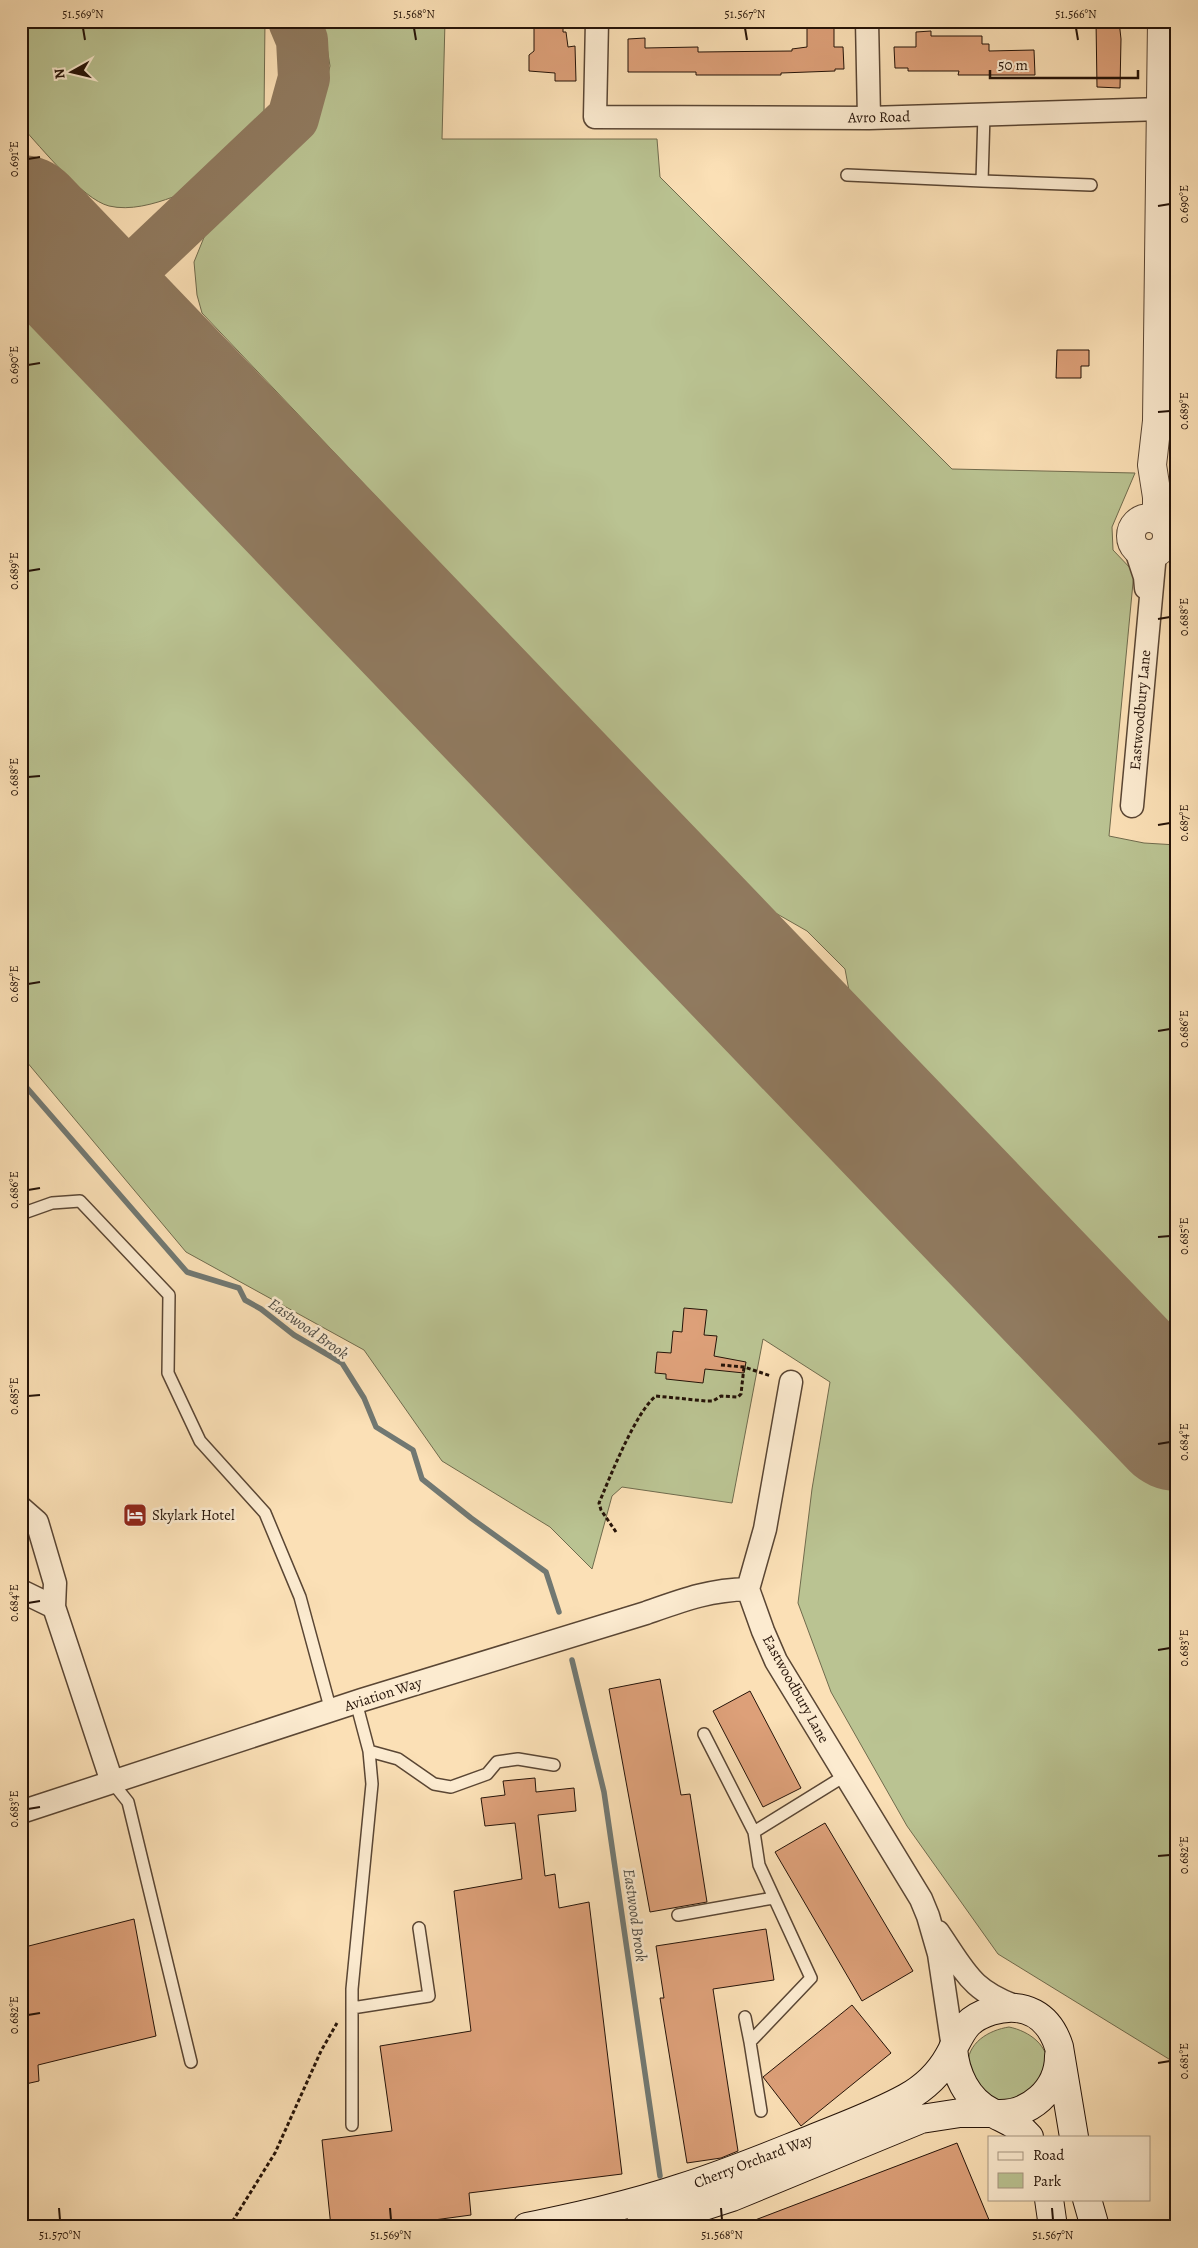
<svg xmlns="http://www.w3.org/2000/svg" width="1198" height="2248" font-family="Alegreya,serif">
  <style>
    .green { fill: #bac392; stroke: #706b4d }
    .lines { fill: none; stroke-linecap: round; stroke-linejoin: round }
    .stream { stroke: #717872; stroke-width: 5.5 }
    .taxiway { stroke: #907a5f; stroke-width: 52 }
    .runway { stroke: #907a5f; stroke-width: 132 }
    .building { fill: #dda079; stroke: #251308 }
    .service-casing { stroke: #5a4634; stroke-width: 14 }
    .minor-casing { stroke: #5a4634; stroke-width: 25 }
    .tertiary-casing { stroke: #5a4634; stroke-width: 30 }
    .secondary-casing { stroke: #251308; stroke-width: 30 }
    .path { stroke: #251308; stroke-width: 3; stroke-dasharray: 4 2.5; stroke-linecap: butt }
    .service { stroke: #fcebd0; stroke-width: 11 }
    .minor { stroke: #fcebd0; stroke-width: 22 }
    .tertiary { stroke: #fcebd0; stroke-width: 28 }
    .secondary { stroke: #fcebd0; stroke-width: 28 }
    .ticks { fill: none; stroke: #251308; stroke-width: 2 }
    .labels { text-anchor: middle; stroke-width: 5; stroke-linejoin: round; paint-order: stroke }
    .street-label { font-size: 15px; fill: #251308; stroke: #fcebd0 }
    .poi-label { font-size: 15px; fill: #251308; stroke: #fcebd0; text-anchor: start }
    .water-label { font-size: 16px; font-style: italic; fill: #514e46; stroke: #fcebd0 }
    .neatline { fill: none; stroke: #251308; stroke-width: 2 }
    .ticks-label { font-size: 12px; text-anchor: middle; fill: #251308 }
  </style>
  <rect width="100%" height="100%" fill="#fbe0b6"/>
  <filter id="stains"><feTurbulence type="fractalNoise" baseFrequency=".004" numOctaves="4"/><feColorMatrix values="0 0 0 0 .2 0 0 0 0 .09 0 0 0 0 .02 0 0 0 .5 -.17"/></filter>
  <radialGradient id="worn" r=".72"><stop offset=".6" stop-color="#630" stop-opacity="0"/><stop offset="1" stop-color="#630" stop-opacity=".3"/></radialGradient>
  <path class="green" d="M21 21H265L264 113 173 197C154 204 130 211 109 206 82 199 42 148 21 126Z
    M320 21H445L442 139H657L660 177 952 469 1135 473 1112 527 1113 550 1134 572 1109 836 1144 843 1177 845V1347L850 996 845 969 807 931 765 907 202 313 197 295 194 262 209 225 306 130 319 110 330 66 326 41Z
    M21 308 49 318 716 1013 728 1042 786 1089 1020 1326 1177 1491V2064L998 1954 907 1826 831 1692 798 1603 812 1489 830 1382 763 1339 732 1503 622 1487 612 1496 592 1569 550 1527 442 1461 364 1350 186 1252 21 1055Z
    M1009 2027C1029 2031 1051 2046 1047 2070 1046 2078 1030 2096 1025 2103L987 2102C982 2094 968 2075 968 2067 966 2043 989 2030 1009 2027Z"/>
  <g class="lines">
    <path class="stream" d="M21 1081 187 1272 239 1288 245 1300 261 1309 294 1335 342 1363 364 1398 376 1427 413 1450 422 1479 471 1518 546 1572 559 1612
      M572 1660 604 1792 660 2176"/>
    <path class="taxiway" d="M54 256C86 275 108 287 141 262L293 118 304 78 302 40 294 21
      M132 337C127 306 125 290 141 262"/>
    <path class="runway" d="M21 221 1177 1425"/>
  </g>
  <path class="building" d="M534 21H563V32H566L568 47 575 46 576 81H555V73L529 71V55L534 51Z
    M1096 21H1119L1121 39 1120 88 1097 87Z
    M807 27H834V47H843L844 69H835V71L781 73V75H696V72H628V39L645 38V48L698 47V52L792 51V49L807 47Z
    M931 31V36H982V44H989V51L1034 50 1035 75H958L959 71H908V68H895L894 47H916V32Z
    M1057 350H1089V366H1081V378H1056Z
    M684 1308 707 1310 704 1335 717 1336 714 1356 746 1362 744 1373 705 1369 703 1383 666 1379V1374L655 1373 657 1352 671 1353 673 1331 682 1332Z
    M660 1679 681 1795 690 1794 707 1902 650 1912 609 1689Z
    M750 1691 801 1788 763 1807 713 1711Z
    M535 1778 536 1792 574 1788 576 1811 538 1815 545 1876 555 1874 559 1908 589 1902 622 2174 469 2193 471 2215 382 2227H331L322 2140 392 2131 380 2046 471 2031 454 1891 522 1879 515 1823 485 1826 481 1798 505 1795 503 1781Z
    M825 1823 913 1971 862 2001 775 1852Z
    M134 1919 156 2036 38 2065 39 2081 21 2085V1948Z
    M766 1929 774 1980 713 1989 738 2151 721 2158 687 2163 660 1998H664L656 1946Z
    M852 2005 891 2053 801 2126 763 2077Z
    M957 2143 992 2227H742V2225Z"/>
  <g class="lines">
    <g class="service-casing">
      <path id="service" d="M847 175 982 181 984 114
        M982 181 1091 185
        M21 1214 52 1203 80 1201 169 1295 168 1373 200 1441 265 1513 300 1597 331 1711
        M704 1734 754 1832
        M369 1751 398 1759 434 1784 451 1787 487 1774 497 1762 518 1759 554 1765
        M112 1782 128 1802 191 2062
        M678 1915 773 1898
        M352 2008 429 1996 419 1928
        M745 2017 750 2042 811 1978 759 1865 754 1832 846 1775
        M750 2042 761 2111
        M352 2125V1989L372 1784 369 1751 356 1702"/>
    </g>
    <g class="minor-casing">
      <path id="minor" d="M597 21 595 117 869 118 1162 109
        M867 21 869 118
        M1135 547 1145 577 1146 588
        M1132 806 1155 553
        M791 1382 765 1529 748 1589 763 1631 776 1661 921 1899 928 1916 939 1954 953 2048
        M21 1508 37 1522 55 1583 54 1607 112 1782
        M21 1591 54 1607
        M21 1812 362 1700 646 1613C683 1600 709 1590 748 1589
        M938 1932C966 1973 971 1991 1020 2008"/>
    </g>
    <g class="tertiary-casing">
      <path id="tertiary" d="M1131 536a18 18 0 1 1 36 0a18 18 0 1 1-36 0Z
        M1157 520V497L1152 465 1157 421 1162 21"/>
    </g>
    <g class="secondary-casing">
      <path id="secondary" d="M953 2048C955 2074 967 2100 991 2112 1005 2120 1018 2124 1029 2137
        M996 2114C1029 2116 1059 2090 1059 2056
        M1049 2199 1053 2227
        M1087 2199 1095 2227
        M527 2227C579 2216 630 2205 681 2188 726 2174 769 2156 812 2139 844 2126 877 2114 906 2098 924 2088 939 2074 949 2056 962 2033 963 2020 991 2011 1024 2001 1049 2015 1059 2047L1074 2137
        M639 2227 732 2197 921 2119 960 2113H992"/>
    </g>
    <path class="path" d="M721 1365 744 1367 771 1376
      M616 1532 601 1510 599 1503C610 1477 636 1411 656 1396L706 1401H713L721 1396 738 1397 741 1394 744 1367
      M229 2227 275 2153 321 2051 337 2023"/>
    <use href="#service" class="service"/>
    <use href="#minor" class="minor"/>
    <use href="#tertiary" class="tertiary"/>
    <use href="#secondary" class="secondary"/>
  </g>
  <path class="ticks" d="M83 28 85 40M414 28 416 40M745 28 747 40M1076 28 1078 40M28 159 40 157M1158 206 1170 204M28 365 40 363M1158 412 1170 411M28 571 40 569M1158 619 1170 617M28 777 40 776M1158 825 1170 823M28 984 40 982M1158 1031 1170 1029M28 1190 40 1188M1158 1237 1170 1236M28 1396 40 1395M1158 1444 1170 1442M28 1603 40 1601M1158 1650 1170 1648M28 1809 40 1807M1158 1856 1170 1855M28 2015 40 2013M1158 2063 1170 2061M59 2208 60 2220M390 2208 391 2220M721 2208 722 2220M1052 2208 1053 2220"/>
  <defs>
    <g id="hotel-square" transform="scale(1.25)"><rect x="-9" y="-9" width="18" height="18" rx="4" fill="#8f2418" stroke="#fcebd0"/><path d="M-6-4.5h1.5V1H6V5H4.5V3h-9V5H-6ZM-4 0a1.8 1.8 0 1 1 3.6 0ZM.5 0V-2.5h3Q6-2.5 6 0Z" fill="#fff"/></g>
  </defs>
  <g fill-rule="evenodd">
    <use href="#hotel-square" x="135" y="1515"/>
  </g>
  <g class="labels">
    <g class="street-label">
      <text transform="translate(879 117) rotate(-1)" y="5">Avro Road</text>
      <text transform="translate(1140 710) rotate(-85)" y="5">Eastwoodbury Lane</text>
      <text transform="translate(796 1689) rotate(61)" y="5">Eastwoodbury Lane</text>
      <text transform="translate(383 1694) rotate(-18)" y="5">Aviation Way</text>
      <text transform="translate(753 2161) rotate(-21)" y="5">Cherry Orchard Way</text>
    </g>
    <g class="poi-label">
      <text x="152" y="1520">Skylark Hotel</text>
    </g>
    <g class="water-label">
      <text transform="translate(309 1328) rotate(35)" y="6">Eastwood Brook</text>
      <text transform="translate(636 1915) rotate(82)" y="6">Eastwood Brook</text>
    </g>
  </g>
  <rect width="1198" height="2248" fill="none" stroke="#fbe0b6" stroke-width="55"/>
  <rect x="988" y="2136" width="162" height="65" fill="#fcebd0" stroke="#a69580"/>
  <rect x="998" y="2152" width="25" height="8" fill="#fcebd0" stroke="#a69580"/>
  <text x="1033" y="2160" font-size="15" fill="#251308">Road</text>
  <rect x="998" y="2173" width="25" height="15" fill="#bac392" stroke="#a69580"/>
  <text x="1033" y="2186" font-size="15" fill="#251308">Park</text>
  <g transform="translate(72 72) rotate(262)" stroke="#fcebd0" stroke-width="4" paint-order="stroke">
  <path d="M0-4L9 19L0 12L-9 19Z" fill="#251308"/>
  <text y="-8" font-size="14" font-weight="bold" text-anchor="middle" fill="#251308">N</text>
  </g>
  <path d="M990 70v8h148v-8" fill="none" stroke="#251308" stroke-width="2.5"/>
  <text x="998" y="70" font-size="15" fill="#251308" stroke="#fcebd0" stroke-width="4" paint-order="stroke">50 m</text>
  <rect x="28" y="28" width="1142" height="2192" class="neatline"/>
  <g class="ticks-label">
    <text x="83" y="18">51.569°N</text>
    <text x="414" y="18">51.568°N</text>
    <text x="745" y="18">51.567°N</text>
    <text x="1076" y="18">51.566°N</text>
    <text transform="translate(14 159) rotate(-90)" y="4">0.691°E</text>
    <text transform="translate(1184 204) rotate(-90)" y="4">0.690°E</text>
    <text transform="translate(14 365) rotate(-90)" y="4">0.690°E</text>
    <text transform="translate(1184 411) rotate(-90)" y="4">0.689°E</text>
    <text transform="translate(14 571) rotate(-90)" y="4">0.689°E</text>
    <text transform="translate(1184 617) rotate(-90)" y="4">0.688°E</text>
    <text transform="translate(14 777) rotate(-90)" y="4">0.688°E</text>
    <text transform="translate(1184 823) rotate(-90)" y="4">0.687°E</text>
    <text transform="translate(14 984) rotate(-90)" y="4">0.687°E</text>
    <text transform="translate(1184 1029) rotate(-90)" y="4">0.686°E</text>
    <text transform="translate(14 1190) rotate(-90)" y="4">0.686°E</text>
    <text transform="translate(1184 1236) rotate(-90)" y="4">0.685°E</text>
    <text transform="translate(14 1396) rotate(-90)" y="4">0.685°E</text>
    <text transform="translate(1184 1442) rotate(-90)" y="4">0.684°E</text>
    <text transform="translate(14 1603) rotate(-90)" y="4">0.684°E</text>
    <text transform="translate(1184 1648) rotate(-90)" y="4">0.683°E</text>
    <text transform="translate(14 1809) rotate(-90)" y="4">0.683°E</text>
    <text transform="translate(1184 1855) rotate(-90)" y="4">0.682°E</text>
    <text transform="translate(14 2015) rotate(-90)" y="4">0.682°E</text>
    <text transform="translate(1184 2061) rotate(-90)" y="4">0.681°E</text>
    <text x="60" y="2239">51.570°N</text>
    <text x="391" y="2239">51.569°N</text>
    <text x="722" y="2239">51.568°N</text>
    <text x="1053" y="2239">51.567°N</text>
  </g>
  <rect width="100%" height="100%" filter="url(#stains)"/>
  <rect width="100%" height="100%" fill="url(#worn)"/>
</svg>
